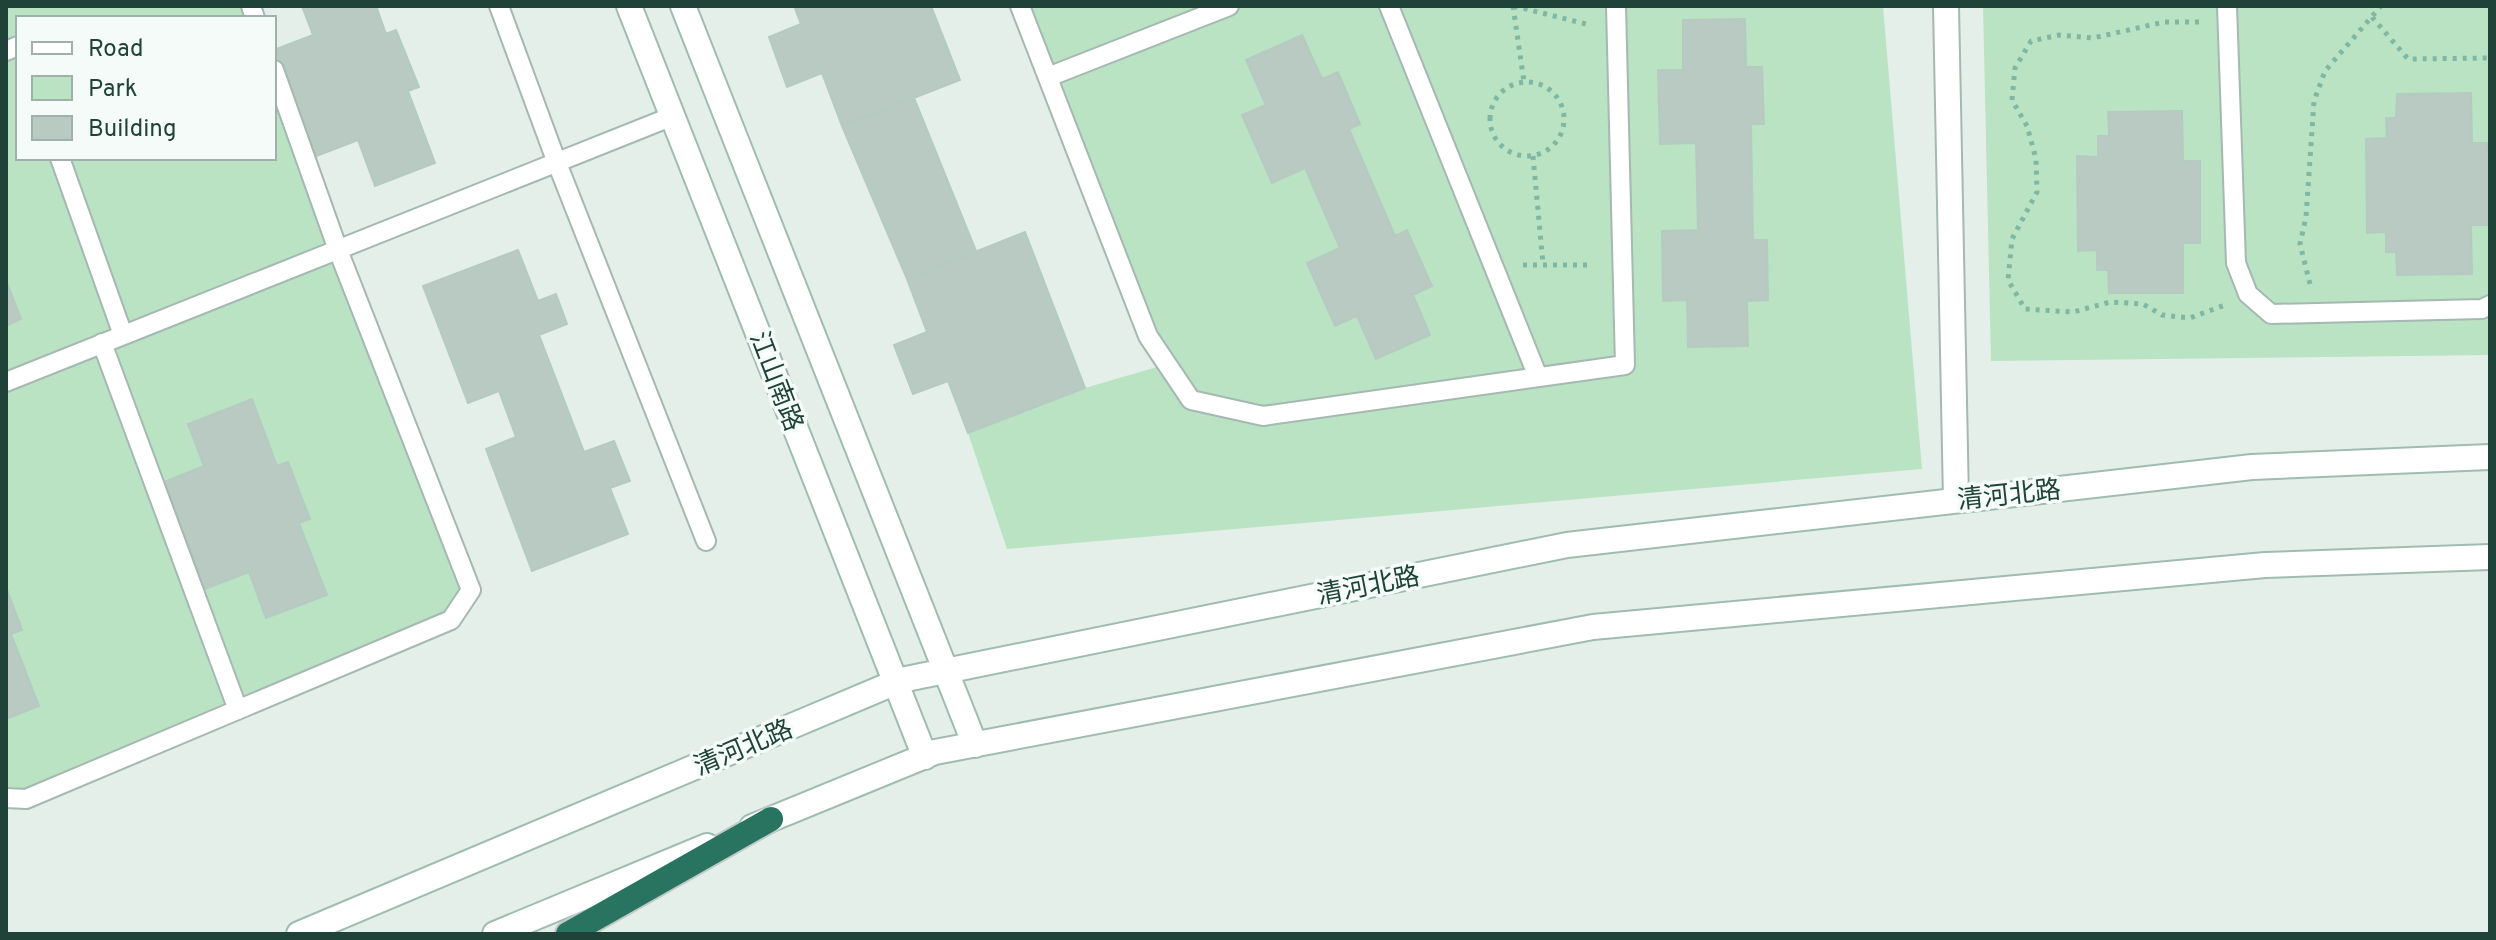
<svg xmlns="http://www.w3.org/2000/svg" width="2496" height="940" font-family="Overpass,'Noto Sans SC',sans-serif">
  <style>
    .green { fill: #bae3c4 }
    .building { fill: #b8cac2; stroke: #b5cac0; stroke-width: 2 }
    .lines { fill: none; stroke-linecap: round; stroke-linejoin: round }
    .lane-casing { stroke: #a5b8b1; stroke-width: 22 }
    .street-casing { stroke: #a5b8b1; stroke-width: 28 }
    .secondary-casing { stroke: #a0bcb1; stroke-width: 28 }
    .highway-casing { stroke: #c1cac8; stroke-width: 28 }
    .path { stroke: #80b7a3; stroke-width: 5; stroke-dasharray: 4 6; stroke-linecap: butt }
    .lane { stroke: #fff; stroke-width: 18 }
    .street { stroke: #fff; stroke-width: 24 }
    .secondary { stroke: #fff; stroke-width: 24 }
    .highway { stroke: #287461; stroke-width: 24 }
    .labels { text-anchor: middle; stroke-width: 7; stroke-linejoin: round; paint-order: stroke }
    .street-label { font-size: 26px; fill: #204339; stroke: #f5fbf8 }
  </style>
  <rect width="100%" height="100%" fill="#e4efea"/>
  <path class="green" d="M6 6H251L255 18H18V158H274V70L471 590 451 620 6 798Z
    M1020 6H1883L1922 469 1007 549 968 433 1085 388 1167 364Z
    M1983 6H2490V355L1991 361Z"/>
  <path class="building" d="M302 6H376L386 34 396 30 419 87 408 91 435 163 375 186 358 140 314 157 274 52V50L313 35Z
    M794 6H931L960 80 842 126 822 73 787 87 769 37 801 24Z
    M1745 19 1746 67H1762L1764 124H1751L1753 240H1767L1768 300 1747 301 1748 346 1688 347 1687 300 1663 301 1662 231 1698 230 1696 143 1660 144 1658 70H1683V20Z
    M1302 35 1322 79 1338 72 1360 124 1349 129 1395 236 1407 230 1432 286 1413 295 1430 335 1376 359 1357 316 1335 326 1307 263 1340 248 1305 168 1272 183 1242 115 1266 105 1246 60Z
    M2471 93 2472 143H2488L2489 225H2471L2472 274 2397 275 2396 252H2386V232L2367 233 2366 139 2387 138 2386 118H2396L2397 94Z
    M914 98 976 251 907 279 842 126Z
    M2182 111 2183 161H2200V243H2183V293H2109L2108 270H2097V250L2078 251 2077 156 2098 157V136H2109L2108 112Z
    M1025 232 1085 388 968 433 948 381 913 394 894 345 927 332 907 279Z
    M518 250 538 301 556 294 567 324 539 335 584 452 614 441 630 481 610 488 628 534 532 571 486 449 516 437 499 391 468 403 423 286Z
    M6 280 21 319 6 326Z
    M252 399 277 466 288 462 310 519 299 523 327 595 266 618 249 572 205 589 164 482 204 466 188 424Z
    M6 587 22 630 11 634 39 706 6 719Z"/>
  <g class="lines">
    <g class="lane-casing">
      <path id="lane" d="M251 6 255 18
        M499 6 557 163 706 541
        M1020 6 1148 336 1191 400 1263 416 1625 365 1616 6
        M1389 6 1538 377
        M2227 6 2236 263 2248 294 2271 314 2482 309 2490 305
        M6 51 18 46
        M1048 77 1229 6
        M60 158 123 335
        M102 343 238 710
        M6 382 673 116
        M6 798 26 799 451 620 471 590 338 250 274 70"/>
    </g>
    <g class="street-casing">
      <path id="street" d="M1946 6 1956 500"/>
    </g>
    <g class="secondary-casing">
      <path id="secondary" d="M629 6 925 757
        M683 6 975 745
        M752 827 935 752 1593 627 2265 565 2490 557
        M299 934 901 680 1567 545 2252 467 2490 457
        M495 934 707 846"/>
    </g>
    <g class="highway-casing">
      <path id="highway" d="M568 934 771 819"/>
    </g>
    <path class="path" d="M1513 6 1524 82
      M1514 6 1590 25
      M2372 17 2408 59 2490 58
      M2199 22H2164L2093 38 2059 35 2031 41 2015 68 2012 100 2027 126 2036 159 2037 192 2012 239 2008 280 2025 309 2073 312 2110 302 2143 304 2162 315 2190 318 2225 305
      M1490 119a37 37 0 1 1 74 0a37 37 0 1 1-74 0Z
      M1533 156 1543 264
      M1523 265H1593
      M2310 284 2300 244 2306 217 2314 101 2325 71 2381 6"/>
    <use href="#lane" class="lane"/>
    <use href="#street" class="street"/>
    <use href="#secondary" class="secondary"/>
    <use href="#highway" class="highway"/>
  </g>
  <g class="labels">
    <g class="street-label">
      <text transform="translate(777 381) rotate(69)" y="9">江山南路</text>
      <text transform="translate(2009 494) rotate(-6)" y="9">清河北路</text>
      <text transform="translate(1368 585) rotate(-11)" y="9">清河北路</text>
      <text transform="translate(743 747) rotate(-23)" y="9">清河北路</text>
    </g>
  </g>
  <rect width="2496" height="940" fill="none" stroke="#204339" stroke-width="16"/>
  <rect x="16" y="16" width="260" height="144" fill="#f5fbf8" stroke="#a0b1ac" stroke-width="2"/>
  <rect x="32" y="42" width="40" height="12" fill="#ffffff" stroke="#a0b1ac" stroke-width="2"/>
  <text x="88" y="56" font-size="24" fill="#204339">Road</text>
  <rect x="32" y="76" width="40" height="24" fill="#bae3c4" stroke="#a0b1ac" stroke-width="2"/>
  <text x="88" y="96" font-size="24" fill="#204339">Park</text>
  <rect x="32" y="116" width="40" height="24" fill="#b8cac2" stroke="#a0b1ac" stroke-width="2"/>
  <text x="88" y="136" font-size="24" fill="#204339">Building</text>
</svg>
